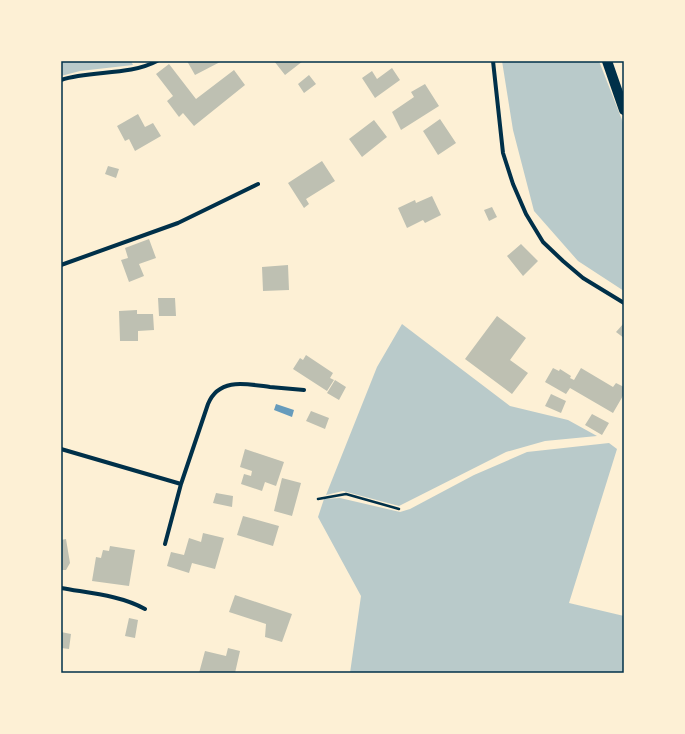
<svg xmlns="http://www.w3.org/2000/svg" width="685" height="734" font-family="'Source Sans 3',sans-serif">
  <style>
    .green { fill: #b9caca }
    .water { fill: #669bbc }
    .building { fill: #bec0b2 }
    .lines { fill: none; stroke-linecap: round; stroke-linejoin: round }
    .path { stroke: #003049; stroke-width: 2.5 }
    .minor { stroke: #003049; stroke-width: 4 }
    .primary { stroke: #003049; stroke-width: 10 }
    .neatline { fill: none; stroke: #003049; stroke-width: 1.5 }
  </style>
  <rect width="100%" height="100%" fill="#fdf0d5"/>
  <path class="green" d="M61 61H131L133 65 80 71 61 76Z
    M502 61H599L624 125V291L578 261 534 211 513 130Z
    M402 324 510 406 568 420 597 436 545 441 506 452 399 506 343 491 326 495 377 367Z
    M609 443 617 449 569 603 624 616V673H350L361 596 318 517 324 499 340 498 400 512 410 509 474 475 527 452Z"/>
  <path class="water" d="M276 404 294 410 292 417 274 410Z"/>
  <path class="building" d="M187 61H222L195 75Z
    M274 61H303L285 75Z
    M169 64 196 99 234 70 245 85 194 126 183 113 179 117 167 101 173 96 156 74Z
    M392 68 400 80 375 98 362 78 372 71 377 79Z
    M309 75 316 84 304 93 298 84Z
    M425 84 439 106 401 130 392 112 414 97 411 92Z
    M138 114 145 127 153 123 161 136 135 151 129 139 125 141 117 126Z
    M440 119 456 143 438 155 423 131Z
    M374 120 387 137 362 157 349 139Z
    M322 161 335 181 306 199 309 204 304 208 288 183Z
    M108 166 119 169 116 178 105 174Z
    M432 196 441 215 425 223 423 220 407 228 398 208 415 200 416 203Z
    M492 207 497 217 489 221 484 210Z
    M149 239 156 258 139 264 144 276 129 282 121 260 128 258 125 248Z
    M521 244 538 261 523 276 507 256Z
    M288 265 289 290 263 291 262 267Z
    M158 298H175L176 316H159Z
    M137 310V314H153L154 330 138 331V341H120L119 311Z
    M497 316 526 338 510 360 528 373 512 394 465 359Z
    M624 323V338L616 332Z
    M306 355 333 373 330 378 334 380 327 391 293 369 300 358 303 360Z
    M553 368 559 371 560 369 571 376 570 378 574 380 581 368 613 387 616 383 624 387V394L613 413 570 388 566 394 545 382Z
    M335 380 346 387 339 400 327 393Z
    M551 394 566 401 561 413 545 406Z
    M311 411 329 418 325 429 306 421Z
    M592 414 609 423 602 435 585 425Z
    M245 449 284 462 276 486 265 482 262 491 241 484 244 474 251 476 252 471 240 467Z
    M282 478 301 483 292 516 274 511Z
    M216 493 233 496 232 507 213 503Z
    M243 516 279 526 273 546 237 535Z
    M203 533 224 538 215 569 192 563 189 573 167 566 171 552 184 555 189 538 201 542Z
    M66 539 70 563 66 570H61V540Z
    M110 546 135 550 129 586 92 581 96 557 101 558 103 550 109 551Z
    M235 595 292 614 282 642 265 637 266 624 229 612Z
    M129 618 138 620 135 638 125 636Z
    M61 632 71 634 69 649 61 648Z
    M228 648 240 651 235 673H199L205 651 226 656Z"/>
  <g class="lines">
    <path class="path" d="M318 499 346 494 399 509"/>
    <path class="minor" d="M493 61 503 153 513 184 526 214 543 242 563 261 583 278 624 303
      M61 80C91 70 129 76 157 61
      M61 265 178 223 258 184
      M61 449 181 484
      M165 544 181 484 208 404C219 377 247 384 270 387 282 388 293 389 304 390
      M61 588C88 593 120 595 145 609"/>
    <path class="primary" d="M607 61 624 110"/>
  </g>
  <rect width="685" height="734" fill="none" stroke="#fdf0d5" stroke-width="124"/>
  <rect x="62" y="62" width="561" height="610" class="neatline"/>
</svg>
